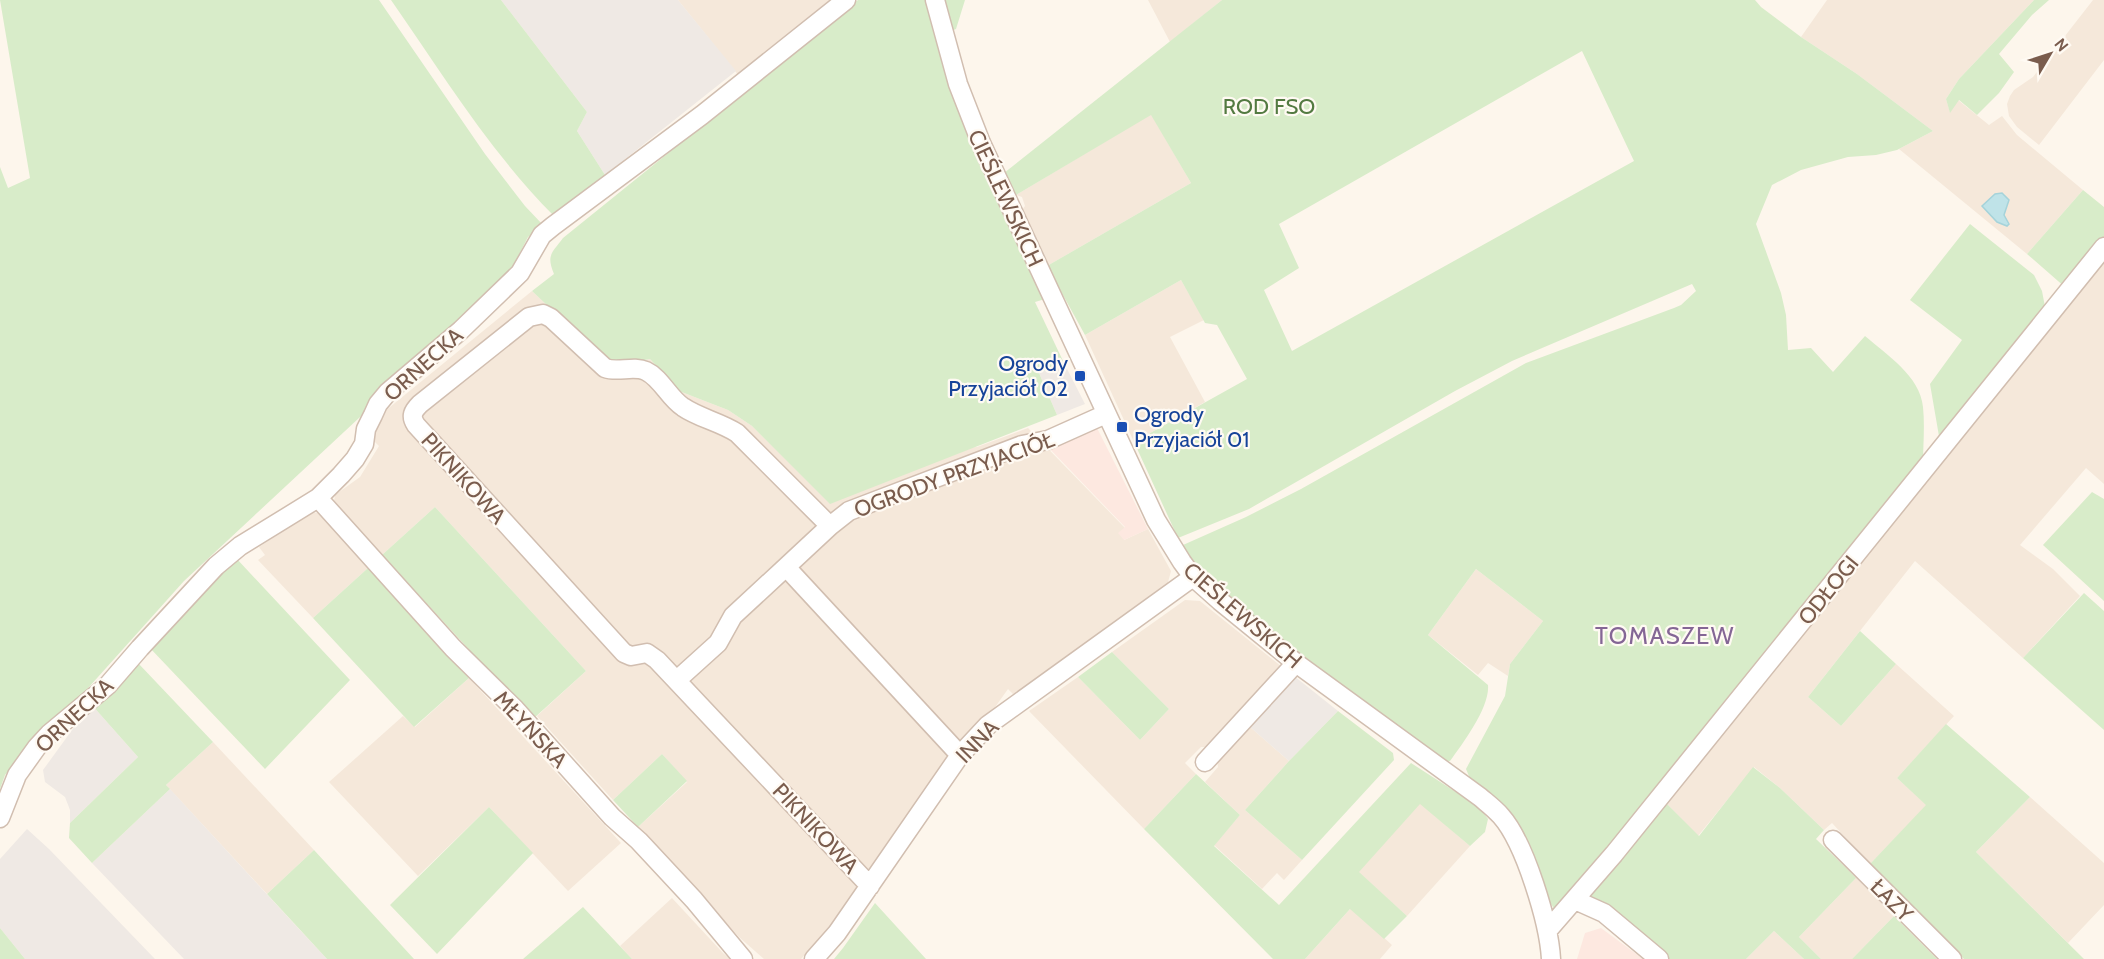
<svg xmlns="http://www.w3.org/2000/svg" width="2104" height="959" font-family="Cabin,sans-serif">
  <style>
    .residential { fill: #f5e8da }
    .commercial { fill: #fde8e0 }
    .industrial { fill: #efe9e4 }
    .green { fill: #d8ecc9; fill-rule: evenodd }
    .water { fill: #bfe3e8; stroke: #a5d3da; stroke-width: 1.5 }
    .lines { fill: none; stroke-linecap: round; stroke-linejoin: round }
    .minor-casing { stroke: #d1beb0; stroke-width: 21 }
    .minor { stroke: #fff; stroke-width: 18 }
    .transit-dot { fill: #1a4fb4; stroke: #fffaf3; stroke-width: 2 }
    .labels { text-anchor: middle; stroke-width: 4.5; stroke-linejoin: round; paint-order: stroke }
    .park-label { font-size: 22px; fill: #537a41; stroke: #fffaf3 }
    .street-label { font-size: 22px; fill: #7a5c4d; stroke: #fffaf3 }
    .transit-label { font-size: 22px; fill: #164399; stroke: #fffaf3; text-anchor: end }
    .neighbourhood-label { font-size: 24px; letter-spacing: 1.5px; fill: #846695; stroke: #fffaf3 }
  </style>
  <rect width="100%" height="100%" fill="#fdf6ec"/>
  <path class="residential" d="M678 0H833L739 76Z
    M1148 0H1222L1170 42Z
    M1827 0H2034L1959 79 1946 99 1950 112 1958 100 1989 125 2002 116 2017 135 2083 190 2027 254 1899 149 1933 131 1857 74 1801 37Z
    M2093 0H2104V60L2039 145 2017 127 2009 116 2007 104 2010 96 2014 90 2033 77Z
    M1151 114 1191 183 1047 266 1022 210 1025 206 1022 197 1016 195Z
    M2104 259V484L2086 468 2020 545 2053 569 2080 596 2023 658 1915 561 1808 697 1841 726 1896 664 1954 716 1897 778 1927 805 1870 864 1832 823 1824 830 1780 788 1754 767 1698 836 1664 801Z
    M1181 280 1204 320 1170 337 1205 402 1134 442 1085 335Z
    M532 291 605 360 614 365 650 359 679 391 728 410 752 426 787 460 977 447 1028 428 1125 528 1124 540 1148 529 1171 571 1167 586 1014 695 1008 689 993 710 983 717 959 742 826 932 801 959H764L739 937 638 827 687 782 662 754 613 800 537 716 586 671 435 507 382 555 334 502 335 495 360 477 379 446 368 435 379 416Z
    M312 512 318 513 368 568 313 618 258 560 265 555 259 547Z
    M1476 569 1543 621 1510 664 1508 676 1488 663 1478 675 1428 635Z
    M1185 600 1200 601 1282 667 1209 747H1201L1185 763 1196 774 1144 829 1029 711 1078 677 1140 740 1169 709 1112 652Z
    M469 678 621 843 568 891 489 807 418 876 329 782 403 716 415 727Z
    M1249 726 1289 761 1245 810 1302 860 1284 880 1277 873 1262 889 1214 845 1240 815 1205 782 1218 767 1217 760Z
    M213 742 314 850 267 894 166 785Z
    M2030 797 2104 863V905L2068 943 1976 852Z
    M1420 803 1470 846 1407 916 1358 872Z
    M1856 878 1894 916 1852 959H1821L1799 937Z
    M672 898 723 953 730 959H632L620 946Z
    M1351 908 1392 945 1380 959H1305Z
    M1774 931 1804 959H1746Z"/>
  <path class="commercial" d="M1096 426 1148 529 1124 540 1118 533 1125 527 1048 447Z
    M1601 928 1643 959H1577L1585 933Z"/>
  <path class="industrial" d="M501 0H678L736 71 605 175 577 131 587 112Z
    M1064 363 1085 404 1057 415 1039 373Z
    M1294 676 1338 711 1289 761 1249 726Z
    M91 704 138 757 70 823V810L65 797 45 782 43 770Z
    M170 789 298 928 327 959H184L92 863Z
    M27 829 49 849 155 959H25L0 928V859Z"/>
  <path class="green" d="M0 0H379L485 154 525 206 543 225 528 237 505 282 184 581 72 706 34 740 5 775 0 789V167L8 188 30 178Z
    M391 0H501L587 112 577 131 605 175 554 216C490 152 442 73 391 0Z
    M858 0H930L959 103 1004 214 1045 299 1035 302 1064 363 1039 373 1057 415 830 504 752 426 728 410 679 391 650 359 614 365 605 360 532 291 554 274C546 255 552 253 563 238Z
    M943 0H965L956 29 949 32Z
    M1222 0H1755L1761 7 1801 37 1857 74 1933 131 1897 150 1876 155 1848 157 1801 170 1772 185 1756 224 1781 293 1786 315 1788 350 1811 348 1833 372 1865 336C1887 355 1920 376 1923 407 1925 426 1923 446 1923 464L1655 796 1555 910 1549 901 1521 837 1471 781 1466 769 1505 696 1510 664 1543 621 1476 569 1428 635 1488 685C1490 707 1463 743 1450 761L1442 762 1237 605 1184 551 1183 545 1246 517 1301 489 1526 363 1674 308 1681 305 1696 291 1692 284 1512 361 1455 391 1249 509 1178 538 1134 442 1247 379 1217 325 1205 323 1181 280 1085 335 1047 266 1191 183 1151 115 1016 195 1004 173ZM1582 51 1634 161 1292 351 1264 290 1299 268 1279 224Z
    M2034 0H2049L2032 15 1999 54 2014 72 1999 93 1977 115 1959 100 1950 113 1946 99 1959 79Z
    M2083 190 2104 207V242L2066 288 2027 254Z
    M1970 224 2034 275 2042 291 2046 312 1940 442 1930 384 1962 340 1910 300Z
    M2092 492 2104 499V601L2043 545Z
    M435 507 586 671 533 719 382 555Z
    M236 558 350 680 265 769 149 647Z
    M368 568 469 678 414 727 313 618Z
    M2084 593 2104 611V730L2023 658Z
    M1860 631 1896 664 1841 726 1808 697Z
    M1112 652 1169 709 1140 740 1078 677Z
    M138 663 213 742 166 785 170 789 92 863 69 838 70 823 138 757 91 704Z
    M1338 711 1393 753 1394 760 1302 860 1245 810 1289 761Z
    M1946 724 2030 797 1976 852 2084 959H1964L1870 864 1926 805 1897 778Z
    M662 754 687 781 638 827 613 800Z
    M1411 763 1479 807 1488 819 1485 832 1470 846 1420 804 1359 872 1407 916 1384 939 1350 909 1305 959H1273L1144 829 1196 774 1240 815 1214 846 1279 905Z
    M1753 767 1780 788 1824 830 1816 839C1830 853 1843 864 1856 878L1799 937 1821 959H1804L1774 931 1746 959H1668L1611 910 1583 898 1664 801 1699 836Z
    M489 807 533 853 437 954 390 905Z
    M314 850 414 959H327L267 894Z
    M875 903 926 959H834L843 948Z
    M583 907 632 959H523Z
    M1894 916 1937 959H1852Z
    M0 928 25 959H0Z"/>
  <path class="water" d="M2002 193 2009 200 2004 215 2009 224 2007 226 1997 222 1982 206 1995 194Z"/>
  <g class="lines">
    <g class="minor-casing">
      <path id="minor" d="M935 0 958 84 981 143 1156 520 1182 562 1193 577 1220 601 1296 663 1480 797C1487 803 1495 809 1501 816 1525 843 1549 923 1551 959
        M318 498 453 648 515 709 612 817 639 841 694 900 743 959
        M830 526 737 433C720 422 699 418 683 407 669 398 661 378 646 371 633 365 618 373 605 368L551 318 543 314 529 317 420 404C413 411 410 416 416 425L624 653 631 656 647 653 657 660 870 886
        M677 680 718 643 733 616 786 567
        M960 755 786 567 830 526 849 511 1022 445 1048 440 1106 414
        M1205 762 1296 663
        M0 818 17 775 37 747 49 734 108 685 140 648 216 566 240 546 318 498 341 475 355 459 364 444 366 429 373 415 378 404 388 392 461 330 520 273 542 235 553 226 702 115 846 0
        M1833 840 1952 959
        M1575 900 1604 913 1659 959
        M1548 930 1614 854 2104 247
        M814 959 837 933 960 755 988 725 1193 577"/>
    </g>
    <use href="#minor" class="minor"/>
  </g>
  <g class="transit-dot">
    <rect x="1074" y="370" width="12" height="12" rx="3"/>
    <rect x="1116" y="421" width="12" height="12" rx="3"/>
  </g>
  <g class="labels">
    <g class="park-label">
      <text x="1269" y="114">ROD FSO</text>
    </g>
    <g class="street-label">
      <text transform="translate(1006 198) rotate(65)" y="8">CIEŚLEWSKICH</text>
      <text transform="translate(423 364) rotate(-42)" y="8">ORNECKA</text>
      <text transform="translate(954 474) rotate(-20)" y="8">OGRODY PRZYJACIÓŁ</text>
      <text transform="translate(464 478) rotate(48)" y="8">PIKNIKOWA</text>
      <text transform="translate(1828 590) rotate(-51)" y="8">ODŁOGI</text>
      <text transform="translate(1243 615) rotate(41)" y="8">CIEŚLEWSKICH</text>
      <text transform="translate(74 715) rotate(-43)" y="8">ORNECKA</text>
      <text transform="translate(531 729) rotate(47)" y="8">MŁYŃSKA</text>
      <text transform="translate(977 741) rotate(-46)" y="8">INNA</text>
      <text transform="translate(816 828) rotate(47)" y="8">PIKNIKOWA</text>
      <text transform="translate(1892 900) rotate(45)" y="8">ŁAZY</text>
    </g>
    <g class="transit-label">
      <text x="1068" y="371">Ogrody<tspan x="1068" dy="25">Przyjaciół 02</tspan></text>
      <text x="1134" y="422" text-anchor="start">Ogrody<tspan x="1134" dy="25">Przyjaciół 01</tspan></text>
    </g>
    <g class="neighbourhood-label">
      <text x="1665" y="644">TOMASZEW</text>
    </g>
  </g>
  <g transform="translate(2050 54) rotate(51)" stroke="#fffaf3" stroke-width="4.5" paint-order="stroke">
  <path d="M0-4.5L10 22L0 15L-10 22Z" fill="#7a5c4d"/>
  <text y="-9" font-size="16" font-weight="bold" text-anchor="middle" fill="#7a5c4d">N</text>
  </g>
</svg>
